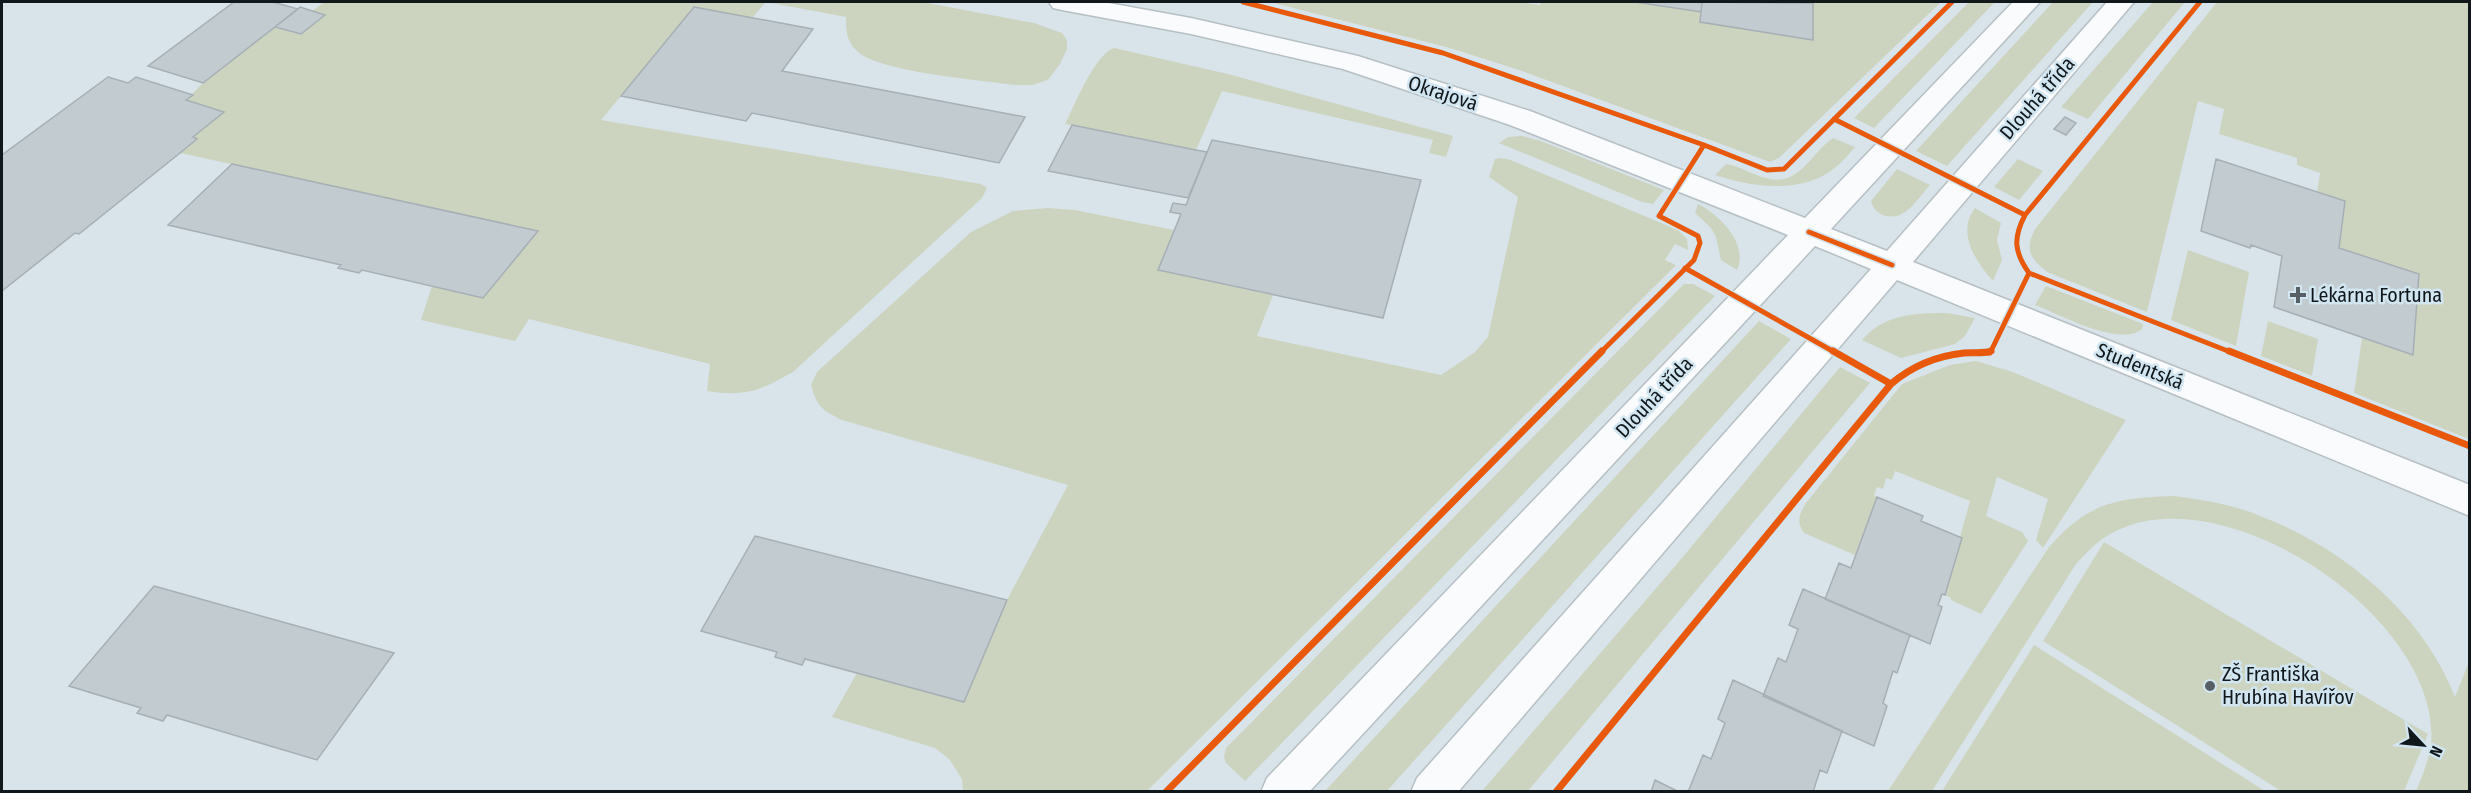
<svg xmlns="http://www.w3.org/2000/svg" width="2471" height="793" font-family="'Fira Sans Condensed',sans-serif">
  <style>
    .green { fill: #ccd4c0 }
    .building { fill: #c2cbcf; stroke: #a6afb4; stroke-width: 1.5 }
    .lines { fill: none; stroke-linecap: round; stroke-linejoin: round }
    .minor-casing { stroke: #b6bfc3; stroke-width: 3 }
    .minor { fill: #f9fbfc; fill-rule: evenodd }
    .cycleway-far1-casing { stroke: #d2e6f1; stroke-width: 8 }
    .cycleway-casing { stroke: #d2e6f1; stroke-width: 10 }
    .cycleway-far1 { stroke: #e8590c; stroke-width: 5 }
    .cycleway { stroke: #e8590c; stroke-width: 7 }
    .poi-dot { fill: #575f64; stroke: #d2e6f1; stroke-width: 2 }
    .labels { text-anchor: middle; stroke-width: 5; stroke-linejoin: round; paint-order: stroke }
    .street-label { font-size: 20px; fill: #11181c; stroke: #d2e6f1 }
    .poi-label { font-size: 20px; fill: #11181c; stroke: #d2e6f1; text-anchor: start }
  </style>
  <rect width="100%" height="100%" fill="#d9e4ea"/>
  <path class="green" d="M324 2H922L1034 23 1062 33 1067 40V49L1060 64 1048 80 1032 85H1014C980 80 878 72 857 51 846 41 846 30 846 17L766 2 752 18 694 8 601 120 981 184 987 188 982 198 793 372C759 391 746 397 707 391L710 364 529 319 515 341 421 320 432 286 483 298 537 231 180 153 197 139 193 137 224 112 186 100 203 83 275 27 301 34 324 15 312 11Z
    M1270 2H1518L1540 5 1541 2H1635L1701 12 1700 22 1813 3 1804 2H1941L1779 158 1770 162 1522 71 1450 48Z
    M1969 2H1995L1874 128 1854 118Z
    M2053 2H2093L1947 166 1916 151Z
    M2153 2H2185L2088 119 2061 107Z
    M2217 2H2469V439L2354 393 2362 338 2413 355 2339 248 2345 201 2317 192 2320 173 2297 165V158L2219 134 2224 109 2198 101 2147 312 2047 272C2029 258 2025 249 2035 229Z
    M1114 48 1228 74 1453 136 1446 157 1429 153 1433 140 1222 91 1196 150 1065 124C1075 105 1094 55 1114 48Z
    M1522 136 1541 141 1664 190 1653 204 1642 202 1499 143 1508 137Z
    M1833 138 1855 147C1848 155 1841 164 1832 170 1801 194 1750 187 1715 175L1726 164C1741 166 1754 176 1770 179 1800 185 1812 152 1833 138Z
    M1500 158 1508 159 1678 230 1687 239 1688 250 1675 244 1665 260 1676 265 1673 268 1147 791H963L962 779 949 759 935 748 832 717 857 673 964 702 1007 600 1068 485 842 420C822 410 817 407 811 385L817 372 971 232 1013 211 1048 208 1075 210 1174 230 1158 270 1273 295 1257 336 1441 375 1475 352 1488 337 1518 197 1489 177 1495 159Z
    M2018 159 2043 171 2019 200 1994 187Z
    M1897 169 1930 185C1917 199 1905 223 1883 215 1876 212 1873 208 1871 201Z
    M1698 204C1720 215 1749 244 1737 270L1721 260 1716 237 1711 228 1695 213Z
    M1975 208 2001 223 1997 240 2002 260 1993 281C1976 262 1956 233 1975 208Z
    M2188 250 2249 272 2236 346 2171 320Z
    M1684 284H1693L1715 296 1245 781 1226 763 1224 757 1226 748Z
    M2046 286 2143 324 2142 329C2120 348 2059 314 2035 305Z
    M1947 313 1975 318 1965 336 1955 344 1901 358 1862 340C1884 314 1915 313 1947 313Z
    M1759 321 1791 339 1387 791H1325Z
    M2268 321 2318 339 2312 376 2261 356Z
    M1976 361 2013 372 2126 420 2043 548 2036 540 2048 499 1997 477 1986 516 2022 532 2028 541 1981 614 1951 600V598L1945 595 1962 539 1960 537 1970 501 1895 471 1892 480 1886 478 1883 489 1877 487 1874 496 1877 497 1855 555 1804 533C1796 521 1799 515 1806 503L1902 384 1950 365Z
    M1840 367 1870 383 1528 791H1482L1682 558Z
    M2174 496C2205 500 2235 505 2263 517 2345 549 2423 614 2455 697L2469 662V791H2416C2422 777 2429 760 2431 744 2442 620 2229 477 2118 530 2100 538 2089 550 2076 564L1932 791H1888L2049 547C2089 502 2116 498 2174 496Z
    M2104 542 2428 734 2404 791H2281L2043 641Z
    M2034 645 2265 791H1942Z"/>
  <path class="building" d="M234 2H273L298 9 203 83 148 66Z
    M1635 2H1702L1701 12Z
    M1702 2 1813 3V40L1700 22Z
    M300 7 325 15 301 34 275 27Z
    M694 7 813 29 782 71 1025 117 999 163 752 113 746 121 621 96Z
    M108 77 128 83 136 77 193 95 186 100 224 112 193 137 197 139 180 153 79 234 75 233 2 291V155Z
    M2065 117 2076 123 2066 135 2054 129Z
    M1072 125 1196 150 1207 152 1188 198 1048 171Z
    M1212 140 1421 180 1383 318 1158 270 1181 214 1170 212 1173 203 1186 205Z
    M2216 159 2345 201 2339 248 2419 274 2413 355 2274 307 2282 256 2251 245 2250 248 2201 231Z
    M232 164 538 231 483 298 362 270 359 273 338 268 341 265 168 225Z
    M1877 497 1923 516 1921 521 1962 538 1945 595 1942 594 1938 605 1942 607 1930 644 1825 599 1839 563 1851 568Z
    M755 536 1007 600 964 702 805 659 802 665 775 657 777 652 701 631Z
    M154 586 394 653 317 760 167 715 163 721 137 713 141 708 69 686Z
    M1803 589 1910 635 1897 673 1893 671 1883 703 1887 706 1874 746 1763 696 1778 658 1786 662 1798 629 1789 625Z
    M1733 680 1842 731 1827 773 1820 770 1813 792H1688L1703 755 1711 759 1725 723 1718 719Z
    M1655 780 1679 792H1651Z"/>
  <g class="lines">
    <g class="minor-casing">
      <path id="minor" d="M1049 2H1103L1191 18 1358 56 1530 111 1805 218 2013 2H2040L1831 229 1887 251 2107 2H2134L1913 262 2470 485V516L1897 280 1458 792H1411L1417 778 1871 269 1815 246 1309 792H1261L1267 778 1788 235 1510 125 1343 69 1191 34 1062 10 1053 8Z"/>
    </g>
    <use href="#minor" class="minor"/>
    <g class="cycleway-far1-casing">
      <path id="cycleway-far1" d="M1243 2 1443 53 1704 145
        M2200 2 2025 215C2013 238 2014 252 2029 273L2233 353
        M1834 119 2025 215
        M1809 232 1892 265
        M1685 268 1836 353
        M1600 353 1694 260 1700 243 1698 236 1659 216 1704 145 1767 170 1784 169 1952 2
        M1965 353H1988
        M1990 353 2029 273"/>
    </g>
    <g class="cycleway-casing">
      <path id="cycleway" d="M1833 351 1891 384
        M2229 351 2470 446
        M1166 792 1602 351
        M1556 792 1891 384C1912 366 1936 356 1964 353 1972 352 1984 354 1991 351"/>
    </g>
    <use href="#cycleway-far1" class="cycleway-far1"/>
    <use href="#cycleway" class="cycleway"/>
  </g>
  <g class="poi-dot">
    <path d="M2295 286h6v6h6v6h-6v6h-6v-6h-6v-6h6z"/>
    <circle cx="2210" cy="686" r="6"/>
  </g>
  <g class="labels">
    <g class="street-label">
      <text transform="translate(1443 93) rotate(18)" y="7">Okrajová</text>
      <text transform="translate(2037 98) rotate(-49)" y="7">Dlouhá třída</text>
      <text transform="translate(2140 366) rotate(22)" y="7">Studentská</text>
      <text transform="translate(1654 397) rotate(-47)" y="7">Dlouhá třída</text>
    </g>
    <g class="poi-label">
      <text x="2310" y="302">Lékárna Fortuna</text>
      <text x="2222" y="681">ZŠ Františka<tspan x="2222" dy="23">Hrubína Havířov</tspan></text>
    </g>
  </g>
  <rect width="2471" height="793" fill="none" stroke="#11181c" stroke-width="6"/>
  <g transform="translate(2423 745) rotate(116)" stroke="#d2e6f1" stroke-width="4.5" paint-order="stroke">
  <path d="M0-4.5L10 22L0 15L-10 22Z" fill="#11181c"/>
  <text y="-9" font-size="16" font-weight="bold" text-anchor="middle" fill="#11181c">N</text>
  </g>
</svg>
